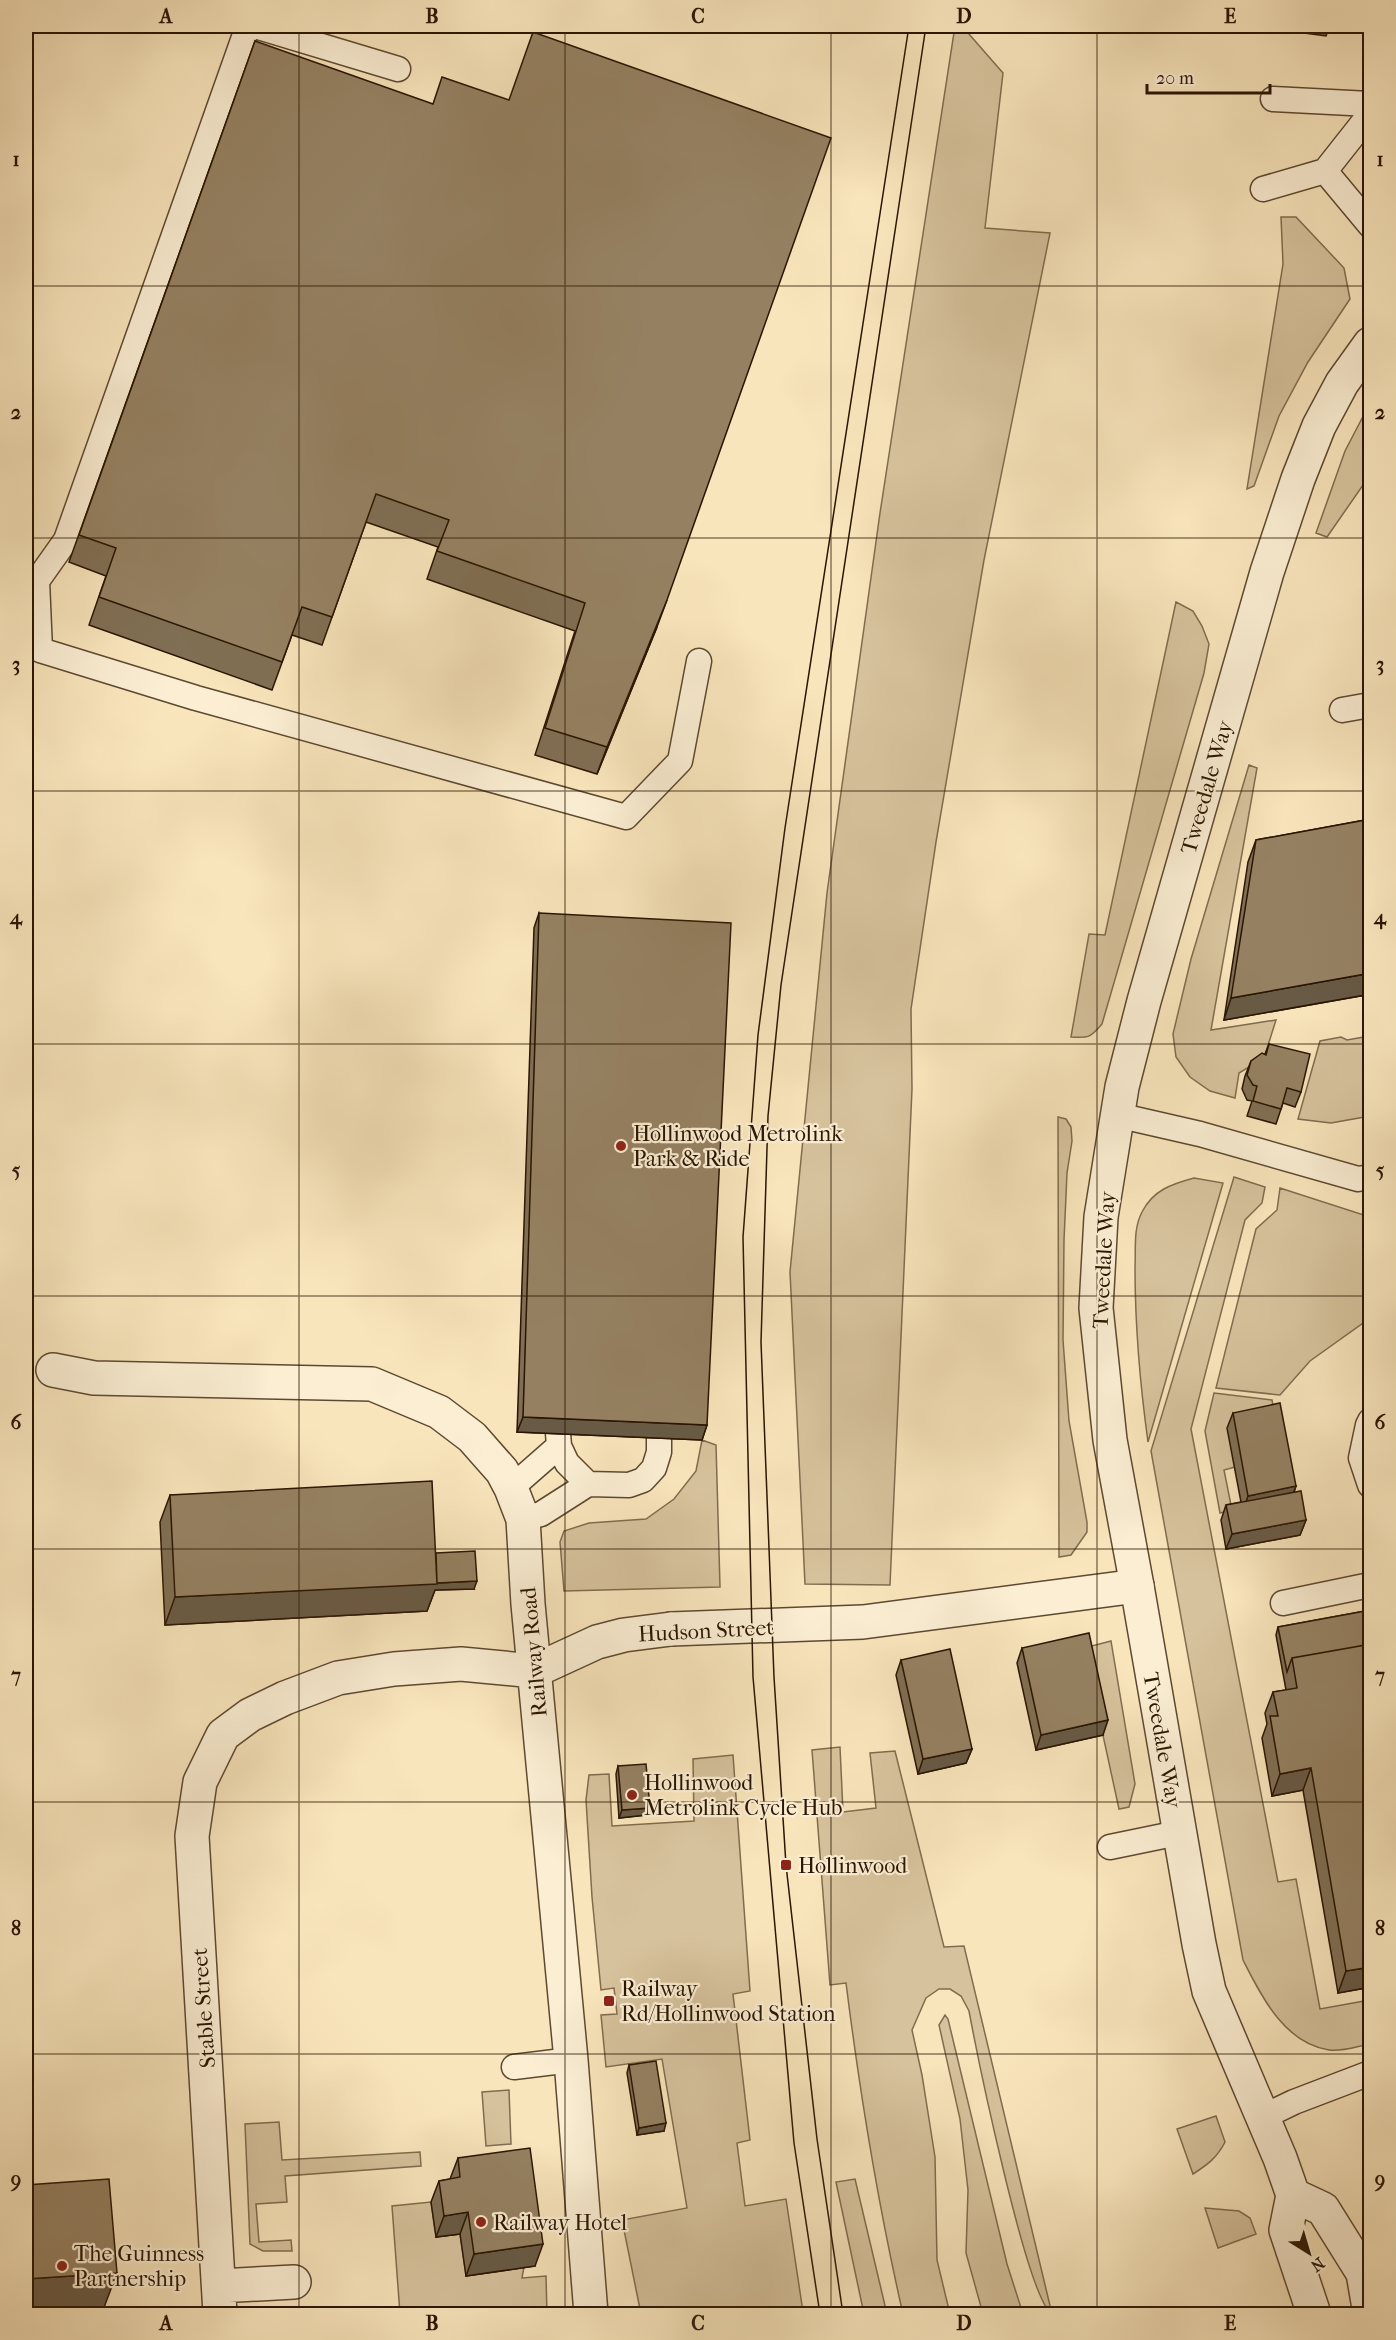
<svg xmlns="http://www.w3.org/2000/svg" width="1396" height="2340" font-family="'IM FELL French Canon',serif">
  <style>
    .green { fill: #d6c29c; stroke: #806c4e; stroke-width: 1.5 }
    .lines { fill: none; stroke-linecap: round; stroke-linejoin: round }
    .service-casing { stroke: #5d4930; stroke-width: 27 }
    .pedestrian-casing { stroke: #5d4930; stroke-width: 36 }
    .minor-casing { stroke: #5d4930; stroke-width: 36 }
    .service { stroke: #fbeed3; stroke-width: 24 }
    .pedestrian { stroke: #fbeed3; stroke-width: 33 }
    .minor { stroke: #fbeed3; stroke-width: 33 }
    .tram { stroke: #291501; stroke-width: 1.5 }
    .wall { fill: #806f54; stroke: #291501; stroke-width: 1.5 }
    .shaded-wall { fill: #685a45; stroke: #291501; stroke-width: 1.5 }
    .building { fill: #958162; stroke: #291501; stroke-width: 1.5 }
    .grid { fill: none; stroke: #291501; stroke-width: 1.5; stroke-opacity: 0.55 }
    .poi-dot { fill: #8f2418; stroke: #fbeed3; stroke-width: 2 }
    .labels { text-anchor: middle; stroke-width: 4.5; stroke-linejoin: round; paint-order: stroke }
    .street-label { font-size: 22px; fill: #291501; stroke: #fbeed3 }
    .poi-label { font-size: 22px; fill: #291501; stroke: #fbeed3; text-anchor: start }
    .neatline { fill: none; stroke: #291501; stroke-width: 2 }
    .grid-label { font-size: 20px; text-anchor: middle; font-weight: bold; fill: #291501 }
  </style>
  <rect width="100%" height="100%" fill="#f9e5bc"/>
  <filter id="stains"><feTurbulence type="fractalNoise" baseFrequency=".00333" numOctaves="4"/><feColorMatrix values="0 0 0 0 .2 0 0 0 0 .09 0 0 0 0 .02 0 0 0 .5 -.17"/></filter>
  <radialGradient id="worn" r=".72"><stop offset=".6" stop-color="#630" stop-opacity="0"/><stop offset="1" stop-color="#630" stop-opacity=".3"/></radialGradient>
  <path class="green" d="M955 26H962L1003 73 985 228 1050 233 984 560 936 842 911 1009 912 1089 890 1585 805 1584 790 1272 827 893 880 513Z
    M1281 217H1296L1344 268 1350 299 1308 362 1279 416 1254 486 1247 489 1283 264Z
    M1370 403V475L1327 537 1316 533 1345 451Z
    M1176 602 1193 611 1202 626 1209 644 1204 673 1102 1024C1090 1038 1089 1038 1071 1037L1089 934 1105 935Z
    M1249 765 1257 768 1211 1030 1276 1020 1264 1058 1239 1073 1235 1098 1210 1091 1190 1077 1176 1057 1173 1034 1191 959Z
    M1370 1036V1116L1331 1123 1298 1119 1320 1041 1341 1037 1347 1040Z
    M1058 1117 1066 1119 1071 1127 1072 1141 1067 1173 1064 1240 1063 1340 1069 1421 1087 1522V1532L1071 1555 1059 1557Z
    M1234 1177 1265 1187 1262 1203 1245 1220 1191 1429 1278 1882 1296 1879 1320 2009 1370 2000V2044C1358 2046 1342 2052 1329 2050 1284 2043 1262 1997 1243 1960L1151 1451Z
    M1194 1178 1223 1183 1148 1442C1140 1384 1135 1326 1135 1267 1136 1249 1133 1229 1142 1212 1153 1190 1172 1184 1194 1178Z
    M1280 1188 1370 1217V1318L1310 1361 1280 1395 1216 1388 1256 1229 1277 1210Z
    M1214 1393 1272 1400 1275 1418 1235 1467 1224 1470 1232 1510 1220 1513 1205 1431Z
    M702 1440 716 1445 720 1587 564 1591 560 1542 564 1531 589 1523 646 1519 674 1499 696 1471Z
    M1111 1641 1135 1784 1129 1807 1119 1809 1084 1648Z
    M840 1747 843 1812 876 1808 870 1753 895 1751 944 1947 964 1946 1052 2314C1027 2299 977 2054 969 2011L961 1996 950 1989H939L926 1998 912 2030 922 2075 935 2157 937 2260 950 2314H903C878 2205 860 2094 846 1983L830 1985 812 1750Z
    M733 1755 750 1991 733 1994 750 2140 737 2143 745 2206 786 2199 803 2312 801 2314H641L622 2220 687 2208 662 2059 606 2067 601 2015 617 2014 614 1988 601 1990 592 1897 586 1800 589 1775 609 1774 612 1826 694 1821 693 1759Z
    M945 2015 948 2019 1007 2264 1023 2314H983L966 2253 968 2190 960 2119 939 2025Z
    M509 2090 511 2144 486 2146 482 2092Z
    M1216 2116 1225 2142C1217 2158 1207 2165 1193 2174L1177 2129Z
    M279 2122 282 2160 420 2152 421 2166 285 2176 287 2202 256 2204 259 2242 291 2240 292 2251H263L250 2244 245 2124Z
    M855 2179 887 2314H864L836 2182Z
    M431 2202 436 2237 460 2234 466 2276 524 2267 522 2278 546 2276 547 2314H400L392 2206Z
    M1205 2208 1239 2211 1250 2218 1256 2234 1218 2248Z"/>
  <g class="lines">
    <g class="service-casing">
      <path id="service" d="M255 26 398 69
        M1273 99 1370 104
        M1325 171 1370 225
        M1263 189 1325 171 1370 114
        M26 576 37 581 40 650 196 698 626 817 680 761 699 661
        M37 581 66 540 248 26
        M1342 710 1370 705
        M1117 1115 1200 1134 1358 1179 1370 1177
        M1370 1421 1368 1425 1361 1458 1370 1485
        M559 1446 567 1463 588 1484
        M511 1488 559 1446 558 1433
        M523 1519 541 1514 588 1484 629 1485 643 1480 654 1468 659 1452V1438
        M1283 1603 1370 1585
        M1110 1847 1178 1833
        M514 2067 571 2060
        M1263 2117 1294 2102 1370 2073"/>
    </g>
    <g class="pedestrian-casing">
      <path id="pedestrian" d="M671 1629 863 1622 1137 1586"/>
    </g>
    <g class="minor-casing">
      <path id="minor" d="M53 1370 94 1378 372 1384 439 1412 472 1437 502 1471 511 1488 523 1519 528 1604 571 2060 591 2314
        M1293 2195 1323 2209 1363 2273 1370 2314
        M219 2286 294 2282
        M220 2314 192 1836 200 1782 223 1735 250 1715 285 1698 338 1678 394 1669 461 1664 534 1671 597 1642 624 1635 671 1629
        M1314 2314 1286 2230 1293 2195 1280 2158 1209 1991 1199 1944 1137 1586 1110 1440 1096 1308 1101 1217 1122 1087 1144 1001 1267 572 1298 479 1319 426 1342 383 1370 344"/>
    </g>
    <use href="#service" class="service"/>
    <use href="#pedestrian" class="pedestrian"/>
    <use href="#minor" class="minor"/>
    <path class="tram" d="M820 2314 794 2143 753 1677 743 1237 758 1035 785 828 909 26
      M843 2314 817 2139 786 1865 774 1677 761 1342 768 1116 781 985 926 26"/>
  </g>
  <path class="wall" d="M255 41 657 627 597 774 535 755 575 631 427 579 438 547 366 522 322 645 292 635 272 690 89 625 106 576 69 562Z
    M1371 819V994L1224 1020 1248 862 1256 840Z
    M539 913 707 1425 702 1440 517 1432 534 928Z
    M1269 1044 1301 1092 1295 1107 1283 1103 1276 1124 1247 1116 1252 1101 1247 1100 1242 1089 1245 1076 1251 1061 1265 1054Z
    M1233 1413 1296 1486 1294 1493 1306 1520 1300 1535 1226 1549 1221 1520 1226 1505 1241 1502 1227 1428Z
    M170 1495 436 1553 474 1589 435 1590 427 1611 165 1625 160 1522Z
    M1371 1610V1987L1338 1993 1303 1790 1272 1796 1262 1738 1267 1724 1265 1713 1273 1692 1286 1690 1276 1635 1278 1627Z
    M1022 1648 1103 1735 1036 1750 1017 1663Z
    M901 1660 972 1749 966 1763 918 1774 896 1675Z
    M618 1766 647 1815 619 1818 616 1774Z
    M629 2065 664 2131 637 2135 627 2073Z
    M458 2158 535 2266 466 2276 460 2234 436 2237 431 2202 439 2181 450 2179Z"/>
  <path class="shaded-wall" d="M1252 26H1330L1326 36Z
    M667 600 657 627 597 774 607 747Z
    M1371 973V994L1224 1020 1231 998Z
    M523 1417 707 1425 702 1440 517 1432Z
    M1296 1486 1290 1501 1243 1511 1248 1496Z
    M1306 1520 1300 1535 1226 1549 1232 1534Z
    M477 1581 474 1589 435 1590 427 1611 165 1625 175 1597Z
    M1108 1720 1103 1735 1036 1750 1041 1735Z
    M972 1749 966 1763 918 1774 923 1759Z
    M1311 1768 1303 1790 1272 1796 1280 1774Z
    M650 1808 647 1815 619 1818 622 1810Z
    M1371 1967V1987L1338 1993 1346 1971Z
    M666 2123 664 2131 637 2135 639 2128Z
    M468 2212 460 2234 436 2237 444 2216Z
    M543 2244 535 2266 466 2276 474 2254Z
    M117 2273 103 2310 26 2314V2279Z"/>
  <path class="building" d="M533 32 831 138 667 600 607 747 545 728 585 603 437 551 449 520 376 494 332 617 302 607 282 662 99 597 116 548 79 535 255 41 433 104 442 77 509 100Z
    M1371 819V973L1231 998 1256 840Z
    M539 913 731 923 707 1425 523 1417Z
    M1269 1044 1310 1054 1301 1092 1287 1088 1281 1109 1253 1101 1257 1086 1253 1085 1247 1075 1251 1061 1262 1053 1266 1055Z
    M1280 1403 1296 1486 1248 1496 1233 1413Z
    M432 1481 437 1584 175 1597 170 1495Z
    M1301 1491 1306 1520 1232 1534 1226 1505Z
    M475 1551 477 1581 437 1583 436 1553Z
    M1371 1610V1644L1292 1658 1287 1672 1278 1627Z
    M1089 1633 1108 1720 1041 1735 1022 1648Z
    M1371 1644V1967L1346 1971 1311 1768 1280 1774 1270 1716H1278L1273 1692 1297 1688 1292 1658Z
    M950 1649 972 1749 923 1759 901 1660Z
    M646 1764 650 1808 622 1810 618 1766Z
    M656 2061 666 2123 639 2128 629 2065Z
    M530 2148 543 2244 474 2254 468 2212 444 2216 439 2181 460 2177 458 2158Z
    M109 2179 117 2273 26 2279V2185Z"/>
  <path class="grid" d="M299 26V2314M565 26V2314M831 26V2314M1097 26V2314M26 286H1370M26 538H1370M26 791H1370M26 1044H1370M26 1296H1370M26 1549H1370M26 1802H1370M26 2054H1370"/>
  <g class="poi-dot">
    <circle cx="621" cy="1146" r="6"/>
    <circle cx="632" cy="1795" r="6"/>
    <rect x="780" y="1859" width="12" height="12" rx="3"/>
    <rect x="603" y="1995" width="12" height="12" rx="3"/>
    <circle cx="481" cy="2222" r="6"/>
    <circle cx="62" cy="2266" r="6"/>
  </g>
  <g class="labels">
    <g class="street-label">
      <text transform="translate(1206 787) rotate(-74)" y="8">Tweedale Way</text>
      <text transform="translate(1103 1260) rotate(-87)" y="8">Tweedale Way</text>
      <text transform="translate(706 1630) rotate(-3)" y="8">Hudson Street</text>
      <text transform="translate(533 1652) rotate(-95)" y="8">Railway Road</text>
      <text transform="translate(1163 1740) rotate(80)" y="8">Tweedale Way</text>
      <text transform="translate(203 2008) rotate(-94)" y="8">Stable Street</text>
    </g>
    <g class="poi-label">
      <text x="633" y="1141">Hollinwood Metrolink<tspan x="633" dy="25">Park &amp; Ride</tspan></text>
      <text x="644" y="1790">Hollinwood<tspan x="644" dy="25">Metrolink Cycle Hub</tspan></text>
      <text x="798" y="1873">Hollinwood</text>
      <text x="621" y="1996">Railway<tspan x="621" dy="25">Rd/Hollinwood Station</tspan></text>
      <text x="493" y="2230">Railway Hotel</text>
      <text x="74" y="2261">The Guinness<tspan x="74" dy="25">Partnership</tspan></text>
    </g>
  </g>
  <rect width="1396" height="2340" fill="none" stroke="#f9e5bc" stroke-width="66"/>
  <g transform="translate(1309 2253) rotate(143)" stroke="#fbeed3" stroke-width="4.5" paint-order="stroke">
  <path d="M0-4.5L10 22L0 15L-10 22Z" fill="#291501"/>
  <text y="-9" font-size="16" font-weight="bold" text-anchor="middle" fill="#291501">N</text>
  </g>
  <path d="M1147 84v9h123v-9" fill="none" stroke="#291501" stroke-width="3"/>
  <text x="1156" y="84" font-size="18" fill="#291501" stroke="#fbeed3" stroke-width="4.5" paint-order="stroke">20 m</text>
  <rect x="33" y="33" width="1330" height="2274" class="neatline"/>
  <g class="grid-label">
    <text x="166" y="23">A</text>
    <text x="432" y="23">B</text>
    <text x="698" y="23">C</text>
    <text x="964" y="23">D</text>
    <text x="1230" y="23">E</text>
    <text x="16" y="166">1</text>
    <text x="1380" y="166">1</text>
    <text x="16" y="419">2</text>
    <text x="1380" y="419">2</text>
    <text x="16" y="671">3</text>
    <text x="1380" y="671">3</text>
    <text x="16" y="924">4</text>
    <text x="1380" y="924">4</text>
    <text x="16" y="1177">5</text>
    <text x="1380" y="1177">5</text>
    <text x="16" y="1429">6</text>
    <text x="1380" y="1429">6</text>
    <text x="16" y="1682">7</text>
    <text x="1380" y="1682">7</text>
    <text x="16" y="1935">8</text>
    <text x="1380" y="1935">8</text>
    <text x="16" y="2187">9</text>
    <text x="1380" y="2187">9</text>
    <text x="166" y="2330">A</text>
    <text x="432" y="2330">B</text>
    <text x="698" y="2330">C</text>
    <text x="964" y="2330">D</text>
    <text x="1230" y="2330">E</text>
  </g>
  <rect width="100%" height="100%" filter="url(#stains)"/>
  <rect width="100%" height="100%" fill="url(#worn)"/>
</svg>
